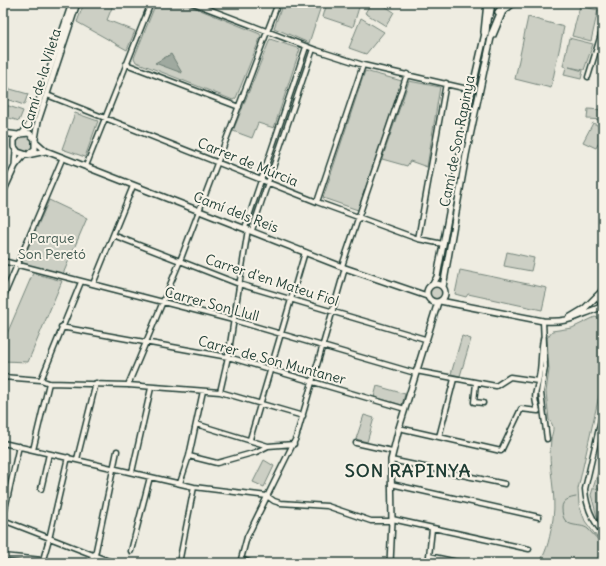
<svg xmlns="http://www.w3.org/2000/svg" width="606" height="566" font-family="Delius,sans-serif">
  <style>
    .green { fill: #cccfc4; stroke: #76867c }
    .water { fill: #9fa99f; stroke: #6c7e74 }
    .lines { fill: none; stroke-linecap: round; stroke-linejoin: round }
    .stream { stroke: #6c7e74; stroke-width: 1 }
    .minor-casing { stroke: #1f3d34; stroke-width: 7 }
    .tertiary-casing { stroke: #1f3d34; stroke-width: 8 }
    .motorway-casing { stroke: #1f3d34; stroke-width: 10 }
    .minor { stroke: #f7f3e8; stroke-width: 4 }
    .tertiary { stroke: #f7f3e8; stroke-width: 5 }
    .motorway { stroke: #f7f3e8; stroke-width: 7 }
    .labels { text-anchor: middle; stroke-width: 4; stroke-linejoin: round; paint-order: stroke }
    .street-label { font-size: 14px; fill: #1f3d34; stroke: #f7f3e8 }
    .park-label { font-size: 14px; fill: #425a51; stroke: #f7f3e8 }
    .district-label { font-size: 18px; font-weight: bold; letter-spacing: 1px; fill: #1f3d34; stroke: #f7f3e8 }
  </style>
  <rect width="100%" height="100%" fill="#eeece1"/>
  <filter id="ink" filterUnits="userSpaceOnUse"><feTurbulence type="fractalNoise" baseFrequency=".025" numOctaves="2"/><feDisplacementMap in="SourceGraphic" scale="8" xChannelSelector="R" yChannelSelector="G"/><feConvolveMatrix kernelMatrix="1 2 1 2 8 2 1 2 1" color-interpolation-filters="sRGB"/></filter>
  <g filter="url(#ink)">
    <path class="green" d="M84 3H130L128 7 113 5 107 20 135 31 127 50 77 22Z
      M156 3H183L260 34 261 36 236 98 233 100 136 62 134 58Z
      M283 3H322L309 43 274 28Z
      M327 3 360 4 353 27 323 17Z
      M371 3H380L394 12 386 26 365 13Z
      M580 6 598 10 591 41 572 36Z
      M528 17 564 27 551 88 515 79Z
      M361 18 384 32 366 54 349 48Z
      M569 38 593 44 584 70 569 67 583 71 581 79 564 75 566 67 563 66Z
      M270 39 300 49 274 128 258 123 252 138 233 131Z
      M365 71 402 81 358 210 323 198Z
      M409 81 440 87 427 167 410 161 407 166 382 159Z
      M3 87 28 94 24 105 3 98Z
      M3 104 23 111 19 121 3 116Z
      M588 109 603 110V120L587 119Z
      M75 113 98 121 85 157 62 149Z
      M593 123 603 128V135L596 148 583 142Z
      M16 144a9 9 0 1 1 18 0a9 9 0 1 1-18 0Z
      M49 200C62 206 74 212 87 218L63 274 21 264Z
      M507 252 534 258 531 271 504 266Z
      M460 270 547 288 542 310 468 294 466 297 455 294Z
      M33 273 62 281 28 362 3 361V343Z
      M429 293a7 7 0 1 1 14 0a7 7 0 1 1-14 0Z
      M595 317 603 320V378L578 489 579 505 585 521 603 545V563H539C548 550 550 535 553 519 557 492 547 467 551 439 552 432 556 427 549 420L546 392 549 370 547 338 552 331 572 328Z
      M462 336 471 339 460 376 451 374Z
      M377 386 405 394 402 405 374 397Z
      M364 415 374 418 367 442 356 439Z
      M602 459H603V524L598 520 591 495Z
      M264 460 274 466 264 487 253 482Z"/>
    <path class="water" d="M171 54 182 73 155 63Z"/>
    <g class="lines">
      <path class="stream" d="M594 489 603 487
        M576 497C570 498 562 500 562 508 562 531 580 522 588 529 593 534 598 540 603 545"/>
      <g class="minor-casing">
        <path id="minor" d="M193 3 316 50 363 65 472 90
          M126 64 239 107
          M588 77 603 28
          M47 95 317 202 418 239 443 244
          M86 166 151 3
          M317 202 363 65
          M245 228 306 47
          M252 230 313 49
          M113 235 239 284 425 339
          M418 239 446 83
          M3 261 233 320 415 373
          M342 266 407 74
          M93 284 133 186
          M3 298 63 157
          M543 321 545 367 541 393 547 439
          M61 327 228 357 405 409
          M416 371 496 386 510 377 538 381
          M3 377 41 380 49 383 128 385 220 392 303 416
          M41 380 81 282
          M476 383 474 402 483 403
          M128 385 180 261 278 3
          M220 392 228 357 248 229
          M603 411 585 489C586 507 592 520 603 533
          M196 424 268 446
          M399 428 501 451 521 409 538 411C532 392 537 393 539 377 542 363 540 349 544 335
          M439 437 454 379
          M250 439 305 252
          M3 443 194 487 267 496 274 501 280 503 327 506 371 521H392
          M356 443 392 451
          M33 450 49 383
          M189 456 217 463 256 452 268 446 294 444
          M77 459 96 383
          M391 460 505 484
          M132 472 151 388
          M180 483 189 456 203 391
          M391 484 539 517
          M41 489 49 454
          M3 518 19 446
          M392 519 529 549
          M3 520 114 563
          M432 529 429 556 462 563
          M131 551 150 477
          M3 556 42 560
          M241 559 251 563
          M42 563 49 539 68 457
          M87 563 95 555 117 451
          M179 563 194 487
          M240 563 247 537 296 438 345 268"/>
      </g>
      <g class="tertiary-casing">
        <path id="tertiary" d="M498 12 505 3
          M490 15 492 3
          M3 133 18 135
          M23 133 33 119 72 3
          M35 139 38 121 77 3
          M36 142 46 151 345 268 427 296
          M30 153 35 149V139L29 133 20 134 14 140V147L18 152 27 155 46 151
          M15 166 16 150
          M3 192 15 166 24 155
          M427 293a9 9 0 1 1 18 0a9 9 0 1 1-18 0Z
          M433 284 437 277 472 90 486 29
          M443 287 466 155 492 33
          M603 288 599 298 603 309
          M440 301 543 321C572 323 577 315 602 307
          M569 318 584 309 600 293
          M390 563 392 521 391 460 399 428 438 302"/>
      </g>
      <g class="motorway-casing">
        <path id="motorway" d="M485 32 488 3
          M492 35 502 11 512 3"/>
      </g>
      <use href="#minor" class="minor"/>
      <use href="#tertiary" class="tertiary"/>
      <use href="#motorway" class="motorway"/>
    </g>
  </g>
  <g class="labels">
    <g class="street-label">
      <text transform="translate(41 79) rotate(-73)" y="5">Camí de la Vileta</text>
      <text transform="translate(457 141) rotate(-79)" y="5">Camí de Son Rapinya</text>
      <text transform="translate(248 162) rotate(22)" y="5">Carrer de Múrcia</text>
      <text transform="translate(236 212) rotate(21)" y="5">Camí dels Reis</text>
      <text transform="translate(272 280) rotate(18)" y="5">Carrer d'en Mateu Fiol</text>
      <text transform="translate(212 304) rotate(15)" y="5">Carrer Son Llull</text>
      <text transform="translate(272 360) rotate(15)" y="5">Carrer de Son Muntaner</text>
    </g>
    <g class="park-label">
      <text x="52" y="243">Parque<tspan x="52" dy="16">Son Peretó</tspan></text>
    </g>
    <g class="district-label">
      <text x="408" y="477">SON RAPINYA</text>
    </g>
  </g>
  <rect width="606" height="566" fill="none" stroke="#f7f3e8" stroke-width="16"/>
  <rect x="8" y="8" width="590" height="550" fill="none" stroke="#1f3d34" stroke-width="1.5" filter="url(#ink)"/>
</svg>
